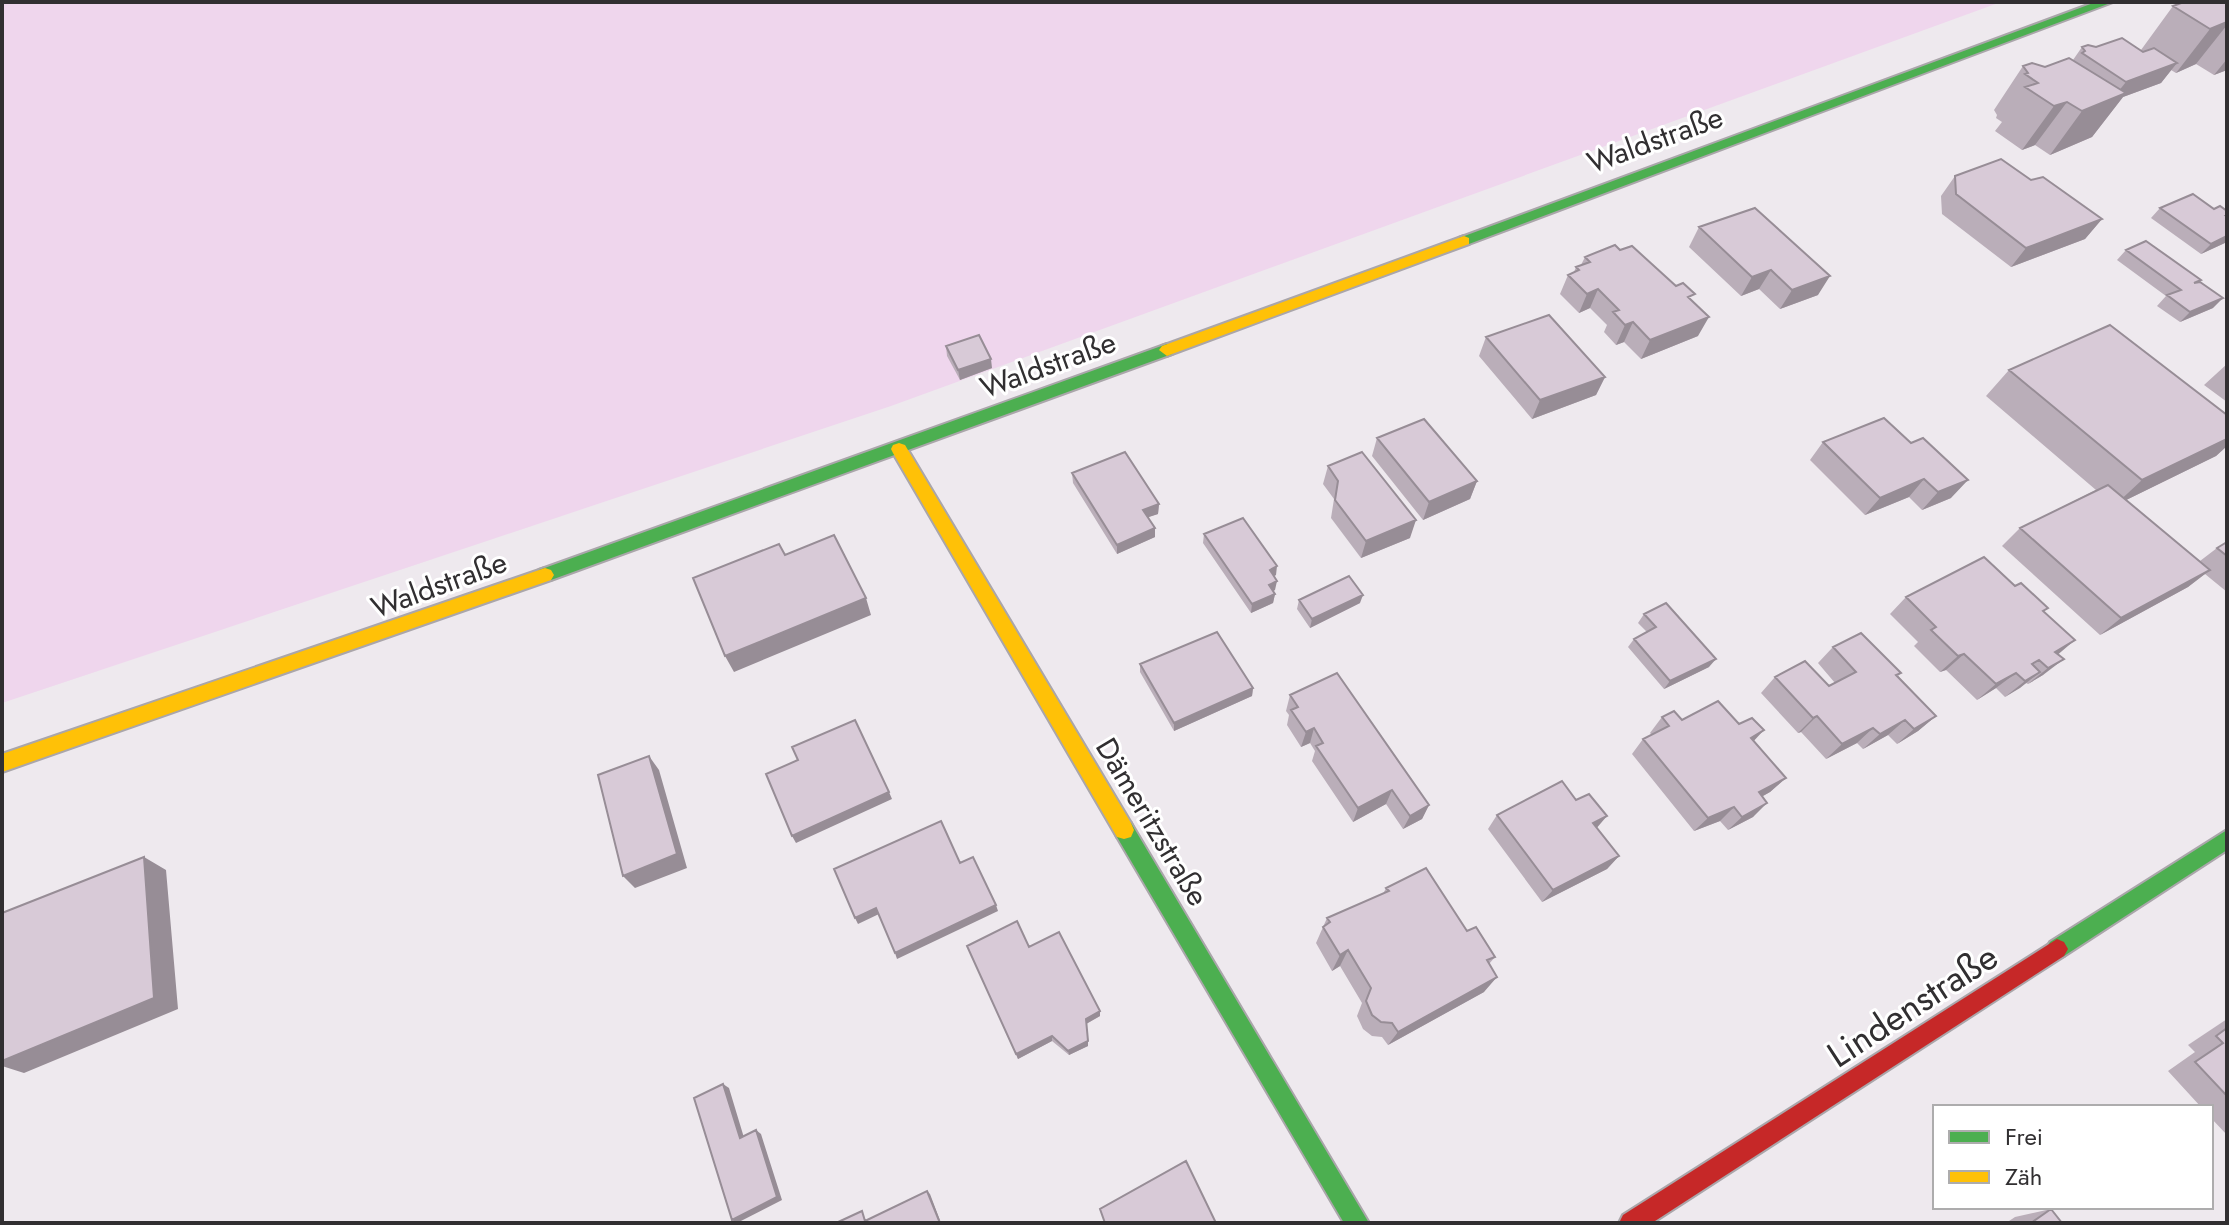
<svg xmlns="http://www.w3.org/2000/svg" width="2229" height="1225" font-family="Jost,sans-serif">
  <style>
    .green { fill: #efd6ed }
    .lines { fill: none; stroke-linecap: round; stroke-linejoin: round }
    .fast-casing { stroke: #aaa6aa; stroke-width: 4 }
    .slow-casing { stroke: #aaa6aa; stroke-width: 4 }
    .jam-casing { stroke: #aaa6aa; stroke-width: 4 }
    .fast { fill: #4caf50; fill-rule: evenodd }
    .slow { fill: #ffc107; fill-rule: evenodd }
    .jam { fill: #c62828; fill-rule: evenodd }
    .wall { fill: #baaeb9 }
    .shaded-wall { fill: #978d96 }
    .building { fill: #d8cad7; stroke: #978d96; stroke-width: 2 }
    .labels { text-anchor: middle; stroke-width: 6; stroke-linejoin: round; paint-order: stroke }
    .street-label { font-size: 30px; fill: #312f31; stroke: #fff }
    .near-street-label { font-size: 36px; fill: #312f31; stroke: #fff }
  </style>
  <rect width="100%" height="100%" fill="#eee9ee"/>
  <path class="green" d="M2 2H2001L891 406 2 703Z"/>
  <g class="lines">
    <g class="fast-casing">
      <path id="fast" d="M2096 2H2113L1469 244H1459L1457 241 1459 238Z
        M1167 344 1172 346 1175 350 1172 354 551 580H539L536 575 539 570Z
        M1124 821 1131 823 1369 1223H1344L1117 837 1114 830 1117 823Z
        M2227 830V850L2064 956 2057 959 2050 956 2046 949 2050 942Z"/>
    </g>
    <g class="slow-casing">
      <path id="slow" d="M1464 236 1469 238V244L1172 354 1167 356 1159 350 1162 346Z
        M899 443 905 445 1131 823 1134 830 1131 837 1124 839 1117 837 893 453 891 449 893 445Z
        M545 568 551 570 554 575 551 580 2 772V754Z"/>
    </g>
    <g class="jam-casing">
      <path id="jam" d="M2057 939 2064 942 2068 949 2064 956 1652 1223H1619L1623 1215Z"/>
    </g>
    <use href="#fast" class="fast"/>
    <use href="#slow" class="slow"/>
    <use href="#jam" class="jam"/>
  </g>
  <path class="wall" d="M2227 2V70L2214 75 2196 64 2176 73 2171 70 2161 83 2123 97 2092 137 2050 155 2035 145 2022 150 1995 131 2002 122 1996 118 1997 115 1994 110 2023 66 2045 67 2073 60 2082 47 2141 50 2173 6Z
    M1955 176 2031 180 2102 219 2085 239 2011 267 1942 214 1941 196Z
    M2160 208 2227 242 2201 254 2151 218Z
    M1699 227 1818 295 1780 309 1759 289 1741 296 1689 247Z
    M1620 250 1692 300 1698 336 1641 359 1624 342 1616 345 1604 332 1607 325 1590 308 1579 313 1560 294 1568 275 1574 272 1576 267 1581 265 1585 257Z
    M2126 250 2201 280 2198 282 2213 308 2180 322 2157 306 2166 296 2117 260Z
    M1486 337 1605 377 1596 395 1532 419 1479 356Z
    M946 346 992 368 960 380 947 356Z
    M2227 364V402L2204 385Z
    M2009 370 2227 415V446L2216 456 2126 500 2200 561 2217 548 2227 542V592L2205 574 2188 587 2100 635 2002 546 2020 528 2096 490 1986 396Z
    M1884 418 1951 498 1922 510 1909 497 1865 515 1810 460 1823 442Z
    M1377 438 1477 481 1470 499 1423 520 1372 456Z
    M1328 466 1410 538 1361 558 1331 518 1334 499 1323 484Z
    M1072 473 1159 504 1158 514 1148 517 1155 528V537L1117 554 1073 483Z
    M1204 534 1276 575 1274 576 1275 590 1273 591 1275 594 1273 603 1251 613 1203 543Z
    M1906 597 2044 612 2058 654 2043 675 2028 684 2026 683 2005 697 1996 688 1977 700 1946 670 1940 672 1914 646 1918 642 1890 614Z
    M1299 600 1360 603 1310 628 1297 609Z
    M1644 614 1709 667 1664 689 1628 647 1634 639 1647 632 1638 623Z
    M1833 647 1901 673 1898 676 1936 716 1918 731 1897 744 1888 735 1863 749 1857 743 1826 759 1801 732 1798 733 1761 693 1775 677 1829 686 1835 683 1818 663Z
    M1140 664 1253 688 1252 696 1174 731 1140 672Z
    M1290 695 1429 805 1422 819 1403 829 1386 804 1353 822 1312 761 1315 751 1310 743 1301 747 1287 725 1289 715 1286 711Z
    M1662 717 1682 720 1754 741 1786 778 1770 792 1763 796 1753 817 1728 830 1720 821 1694 831 1632 754 1643 739 1652 735 1650 733Z
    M1497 815 1597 828 1619 856 1607 869 1542 902 1488 829Z
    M1386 888 1467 931 1495 957 1489 964 1484 992 1388 1045 1382 1037 1372 1036 1363 1029 1357 1016 1362 1003 1340 966 1332 971 1316 943 1327 918 1383 894Z
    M967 946 1029 947 1100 1011V1016L1086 1024 1088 1046 1069 1055 1052 1041 1018 1059Z
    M2227 1019V1135L2211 1118V1107H2201L2168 1071 2195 1052 2188 1045Z
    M2051 1209 2062 1223H2006L2015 1217Z"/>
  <path class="shaded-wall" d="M2227 22V25L2196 64 2176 73 2210 29Z
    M2227 59V70L2214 75Z
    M2177 63 2161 83 2123 97 2092 137 2050 155 2082 111 2113 98 2126 82Z
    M2067 102 2035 145 2022 150 2054 106Z
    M2102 219 2085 239 2011 267 2026 248Z
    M2227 236V242L2201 254 2211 244Z
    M1771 270 1759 289 1741 296 1752 277Z
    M1830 276 1818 295 1780 309 1792 290Z
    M1598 289 1590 308 1579 313 1587 294Z
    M2223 298 2213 308 2180 322 2190 312Z
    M1709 317 1698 336 1641 359 1650 340Z
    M1633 322 1624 342 1616 345 1625 325Z
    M991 359 992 368 960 380 958 370Z
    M1605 377 1596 395 1532 419 1540 400Z
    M2227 439V446L2216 456 2114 506 2142 480Z
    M1924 479 1909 497 1865 515 1880 498Z
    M1968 480 1951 498 1922 510 1938 492Z
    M1477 481 1470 499 1423 520 1429 502Z
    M1159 504 1158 514 1143 519V510Z
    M1416 520 1410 538 1361 558 1366 541Z
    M1155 528V537L1117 554V545Z
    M1277 566 1276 575 1268 579 1270 570Z
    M2210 570 2188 587 2100 635 2121 618Z
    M1277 581 1275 590 1267 594 1269 585Z
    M1275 594 1273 603 1251 613 1252 604Z
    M1363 595 1360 603 1310 628 1312 619Z
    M866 598 871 615 734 672 725 656Z
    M2075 640 2055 657V652Z
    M1964 654 1946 670 1940 672 1958 656Z
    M1716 659 1709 667 1664 689 1670 681Z
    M2064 659 2043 675 2028 684 2048 668Z
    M2040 672 2020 688 2005 697 2025 681Z
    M2016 673 1996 688 1977 700 1996 684Z
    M1253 688 1252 696 1174 731V723Z
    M1817 716 1801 732 1798 733 1813 718Z
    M1936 716 1918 731 1897 744 1914 729Z
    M1905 720 1888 735 1863 749 1880 734Z
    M1314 728 1310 743 1301 747 1306 732Z
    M1873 728 1857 743 1826 759 1842 744Z
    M1764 730 1750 745 1751 738Z
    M649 756 659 770 687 868 635 888 623 876Z
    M1786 778 1770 792 1745 806 1759 792Z
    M1392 790 1386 804 1353 822 1358 808Z
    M889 792 892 799 796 843 792 836Z
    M1767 803 1753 817 1728 830 1742 817Z
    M1429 805 1422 819 1403 829 1410 816Z
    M1734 807 1720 821 1694 831 1708 818Z
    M1607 816 1595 830 1593 823Z
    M1619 856 1607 869 1542 902 1553 890Z
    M144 857 166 870 178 1009 24 1073 2 1066V1061Z
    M996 905 998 911 897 959 895 953Z
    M876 908 879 914 858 924 855 918Z
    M1348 950 1340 966 1332 971 1340 955Z
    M1497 977 1484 992 1388 1045 1398 1032Z
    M1100 1011V1016L1086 1024V1019Z
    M1052 1036V1041L1018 1059 1016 1054Z
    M1088 1041V1046L1069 1055 1068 1051Z
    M723 1084 729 1088 745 1141 740 1138Z
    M756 1130 761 1134 782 1200 737 1223 732 1220Z
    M927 1191 930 1194 941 1223H940Z"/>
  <path class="building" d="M2184 2H2227V22L2210 29 2173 6Z
    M2122 38 2143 52 2154 48 2177 63 2126 82 2082 53 2085 51 2082 47 2088 45 2096 47Z
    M2069 58 2126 93 2082 111 2067 102 2054 106 2025 87 2038 83 2025 74 2028 73 2023 66 2032 63 2045 67Z
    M2001 159 2031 180 2043 177 2102 219 2026 248 1956 194 1955 176Z
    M2193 194 2214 209 2220 206 2227 211V216H2226L2227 217V236L2211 244 2160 208Z
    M1755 208 1830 276 1792 290 1771 270 1752 277 1699 227Z
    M2146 241 2201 280 2194 283 2200 282 2223 298 2190 312 2167 295 2181 290 2126 250Z
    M1615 245 1620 250 1632 246 1676 286 1683 283 1695 294 1688 297 1709 317 1650 340 1633 322 1625 325 1613 312 1619 310 1598 289 1587 294 1568 275 1579 270 1576 267 1590 262 1585 257Z
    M1549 315 1605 377 1540 400 1486 337Z
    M2110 325 2227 415V439L2142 480 2009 370Z
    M979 335 991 359 958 370 946 346Z
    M1884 418 1911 443 1923 438 1968 480 1938 492 1924 479 1880 498 1823 442Z
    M1424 419 1477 481 1429 502 1377 438Z
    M1125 452 1159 504 1143 510 1155 528 1117 545 1072 473Z
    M1362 452 1416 520 1366 541 1335 500 1338 481 1328 466Z
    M2108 485 2210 570 2121 618 2020 528Z
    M1243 518 1277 566 1270 570 1277 581 1269 585 1275 594 1252 604 1204 534Z
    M834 535 866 598 725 656 693 578 779 544 785 555Z
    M2227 542V556L2217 548Z
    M1984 557 2015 586 2021 583 2048 608 2043 611 2075 640 2055 652 2064 659 2048 668 2039 660 2032 664 2040 672 2025 681 2016 673 1996 684 1964 654 1958 656 1931 630 1936 627 1906 597Z
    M1349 576 1363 595 1312 619 1299 600Z
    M1666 603 1716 659 1670 681 1634 639 1656 627 1644 614Z
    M1217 632 1253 688 1174 723 1140 664Z
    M1861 633 1901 673 1896 675 1936 716 1914 729 1905 720 1880 734 1873 728 1842 744 1817 716 1813 718 1775 677 1805 661 1829 686 1856 672 1833 647Z
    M1337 673 1429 805 1410 816 1392 790 1358 808 1316 746 1323 743 1314 728 1306 732 1291 710 1298 707 1290 695Z
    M1718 701 1739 724 1752 718 1764 730 1751 738 1786 778 1759 792 1767 803 1742 817 1734 807 1708 818 1643 739 1669 726 1662 717 1674 711 1682 720Z
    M855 720 889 792 792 836 766 774 798 760 792 747Z
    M649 756 677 854 623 876 598 775Z
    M1562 781 1576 800 1589 794 1607 816 1593 823 1619 856 1553 890 1497 815Z
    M941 821 960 863 973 857 996 905 895 953 876 908 855 918 834 869Z
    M144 857 154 998 2 1061V913Z
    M1426 868 1467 931 1476 927 1495 957 1487 960 1497 977 1398 1032 1392 1023 1381 1022 1372 1015 1366 1001 1371 988 1348 950 1340 955 1323 927 1330 922 1327 918 1389 891 1386 888Z
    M1017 921 1029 947 1059 932 1100 1011 1086 1019 1088 1041 1068 1051 1052 1036 1016 1054 967 946Z
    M2227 1028V1096L2195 1062 2223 1043 2216 1036Z
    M723 1084 740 1138 756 1130 777 1197 732 1220 694 1098Z
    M1186 1161 1216 1223H1105L1100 1209Z
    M927 1191 940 1223H836L862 1211 865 1221Z
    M2051 1209 2062 1223H2031Z"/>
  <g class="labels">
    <g class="street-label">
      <text transform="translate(1655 140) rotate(-20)" y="10">Waldstraße</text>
      <text transform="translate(1048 365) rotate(-20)" y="10">Waldstraße</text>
      <text transform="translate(439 585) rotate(-20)" y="10">Waldstraße</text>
      <text transform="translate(1152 822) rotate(59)" y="10">Dämeritzstraße</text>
    </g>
    <g class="near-street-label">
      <text transform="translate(1912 1005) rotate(-33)" y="13">Lindenstraße</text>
    </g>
  </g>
  <rect width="2229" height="1225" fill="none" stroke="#312f31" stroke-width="8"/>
  <rect x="1933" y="1105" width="280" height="104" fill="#ffffff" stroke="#adacad" stroke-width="2"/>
  <rect x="1949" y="1131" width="40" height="12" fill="#4caf50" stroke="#adacad" stroke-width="2"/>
  <text x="2005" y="1145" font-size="24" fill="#312f31">Frei</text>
  <rect x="1949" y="1171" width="40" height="12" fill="#ffc107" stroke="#adacad" stroke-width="2"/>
  <text x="2005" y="1185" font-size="24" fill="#312f31">Zäh</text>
</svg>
